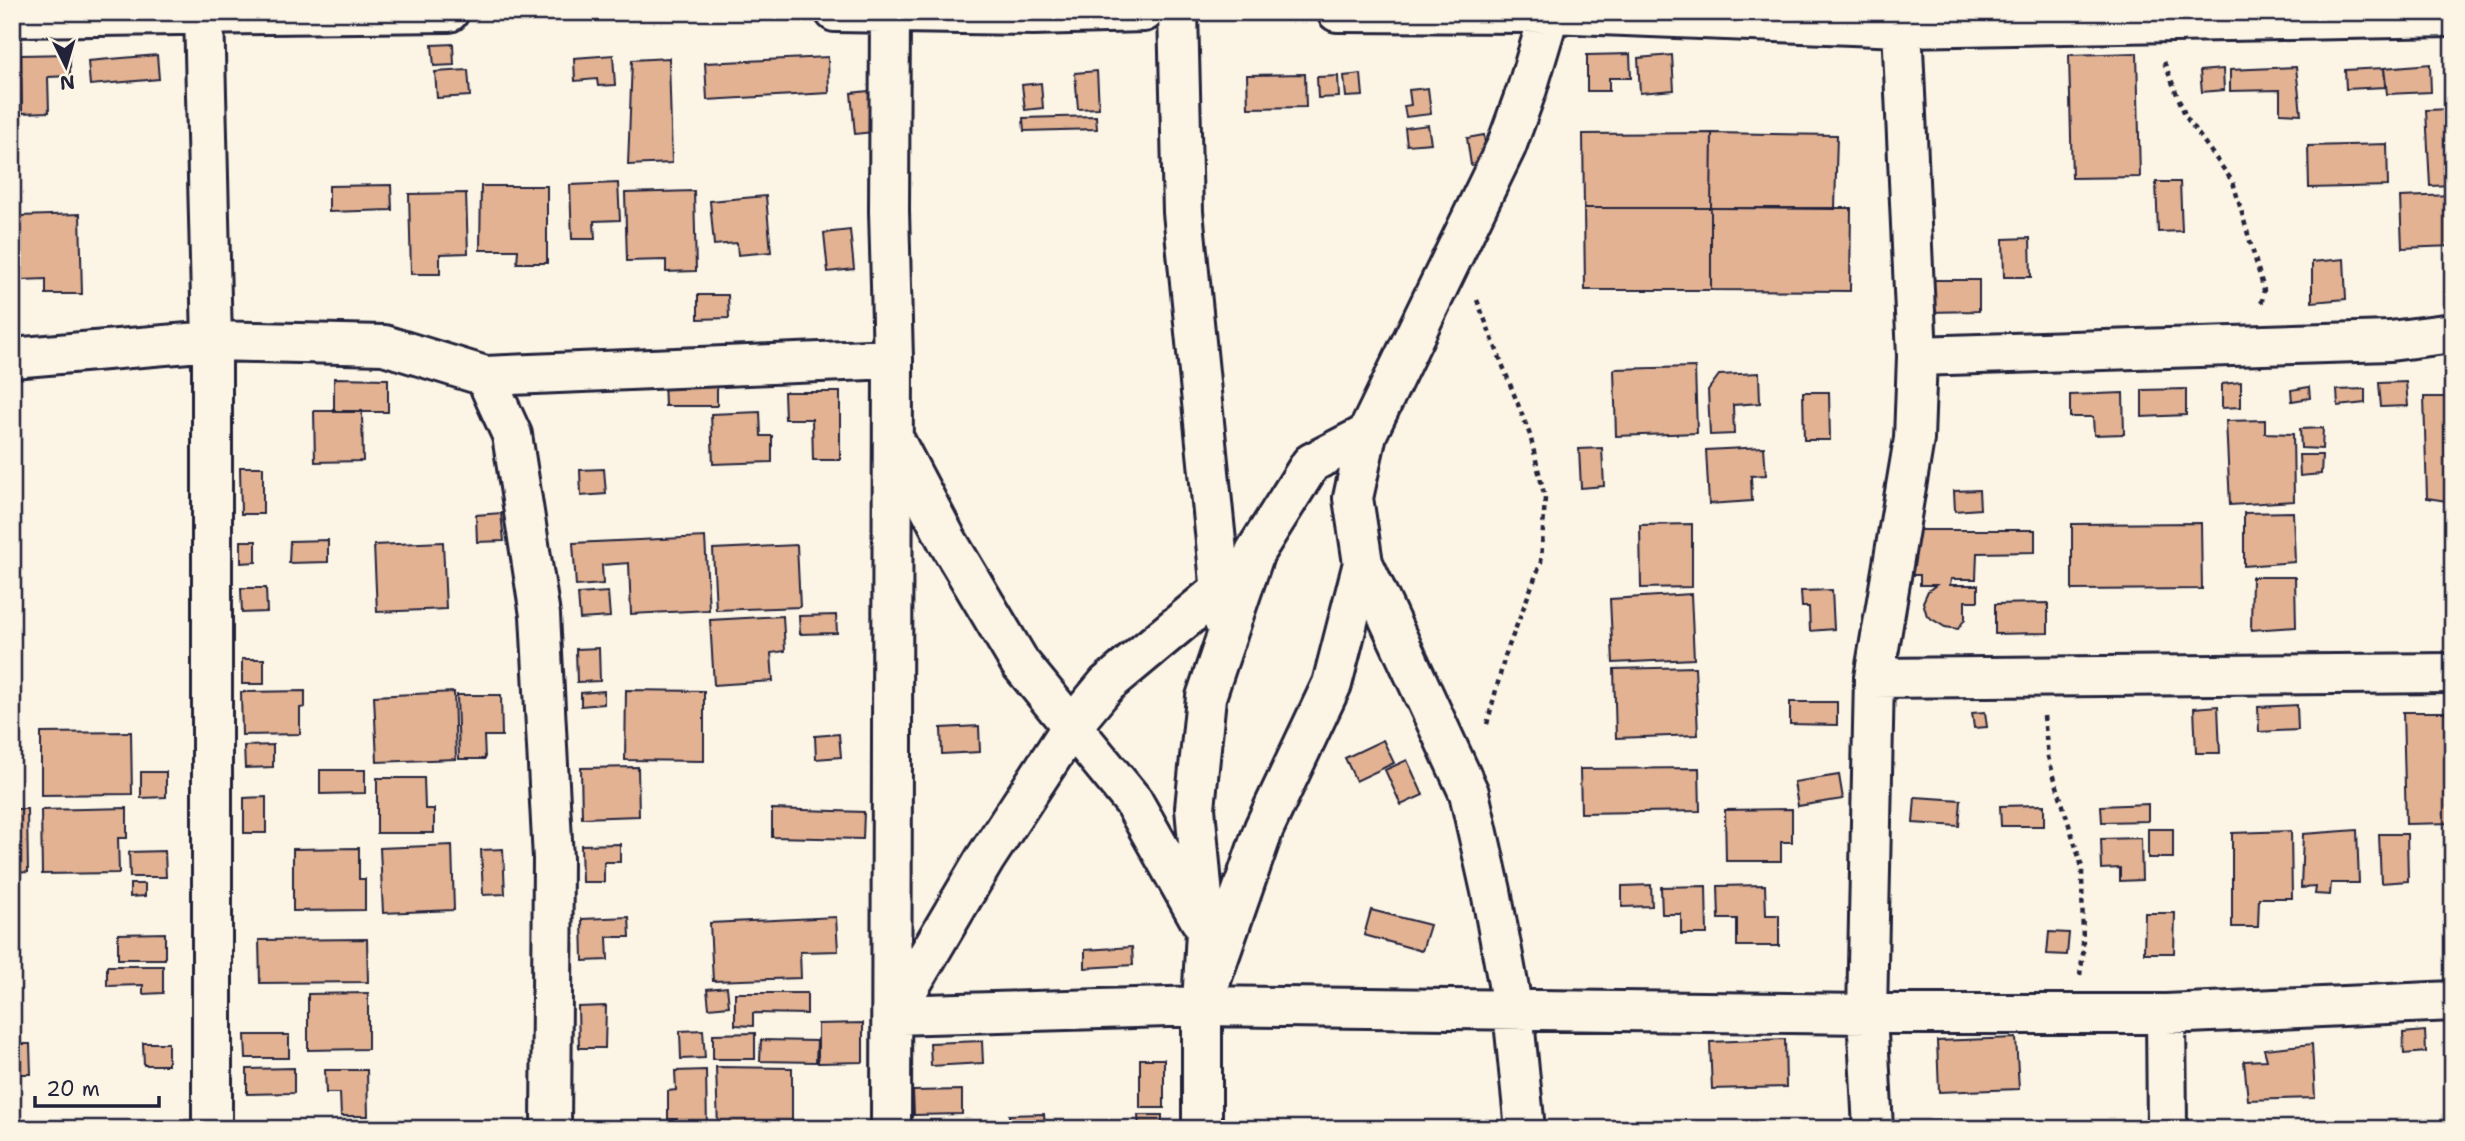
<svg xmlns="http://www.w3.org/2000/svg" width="2465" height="1141" font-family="'Shantell Sans',sans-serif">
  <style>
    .building { fill: #e2b293; stroke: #22223b; stroke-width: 2 }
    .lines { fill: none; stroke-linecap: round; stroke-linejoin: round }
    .minor-casing { stroke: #22223b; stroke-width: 44 }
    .path { stroke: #22223b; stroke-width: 4.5; stroke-dasharray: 5 5; stroke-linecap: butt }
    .minor { stroke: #fcf5e5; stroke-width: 38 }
  </style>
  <rect width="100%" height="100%" fill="#fcf5e5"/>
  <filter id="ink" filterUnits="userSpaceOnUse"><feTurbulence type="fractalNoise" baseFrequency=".0143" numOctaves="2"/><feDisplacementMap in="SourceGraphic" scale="14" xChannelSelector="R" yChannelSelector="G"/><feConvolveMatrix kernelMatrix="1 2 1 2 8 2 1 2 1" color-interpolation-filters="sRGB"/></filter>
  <g filter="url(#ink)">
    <path class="building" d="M453 44 454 65 434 66 432 45Z
      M2137 53 2140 177 2072 178 2069 55Z
      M70 54V76L48 77 49 112 22 113 21 55Z
      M1630 54 1631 78H1609V91H1587V55Z
      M157 55 159 79 90 85 88 61Z
      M613 55 615 85 598 86 597 79 575 81 574 58Z
      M1672 55 1674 90 1640 93 1638 58Z
      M828 57 829 93 707 100 705 63Z
      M669 58 672 163 628 165 632 60Z
      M2430 64 2431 92 2387 94 2384 68Z
      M2296 67 2301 114 2280 113V90L2230 91V70Z
      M2384 68 2385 87 2346 89 2345 70Z
      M2223 69 2224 90 2202 92 2200 71Z
      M468 70 470 96 437 98 435 72Z
      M1097 71 1099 108 1078 109 1075 73Z
      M1305 74 1306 107 1248 108 1247 75Z
      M1361 74 1363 96 1346 97 1344 76Z
      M1338 76 1339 97 1318 98 1317 77Z
      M1041 83 1043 108 1025 110 1022 85Z
      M1428 88 1431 114 1406 117 1404 106 1411 105 1409 90Z
      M877 90 882 131 855 134 851 93Z
      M2453 109V185L2430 186 2426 110Z
      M1096 116 1097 129 1024 131 1023 118Z
      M1428 125 1431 143 1407 145 1405 128Z
      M1712 133 1711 208H1584L1583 134Z
      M1712 133 1837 135 1835 209 1711 208Z
      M1484 135 1487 163 1471 165 1467 138Z
      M2387 144 2388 186 2309 188 2308 146Z
      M2156 182H2180L2182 231 2158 232Z
      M618 183 620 220 594 221 595 239H572L570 185Z
      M391 185 392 210 329 212V186Z
      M481 186H547V263H517L518 250H480Z
      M694 191 696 271 666 272V260L627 261 625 193Z
      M466 193 468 253 440 254V274H411L409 194Z
      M2453 195V246L2402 248 2400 197Z
      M766 196 771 252 738 255 737 243 714 245 710 201Z
      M1584 208H1711V290H1585Z
      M1711 208H1851L1850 291 1711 290Z
      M80 214 82 294H46V279L21 280 20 216Z
      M850 230 854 269 828 272 824 233Z
      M2030 238 2031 277H2004L2003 239Z
      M2344 259 2346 299 2312 302V262Z
      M1928 280H1979V311L1928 312Z
      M698 295H728L729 318 698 319Z
      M1695 367 1697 433 1616 436 1614 369Z
      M1759 373 1760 403 1733 405 1734 434 1710 435 1708 390 1719 375Z
      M717 377V406H665L664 379Z
      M334 378 388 379V412H334Z
      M2241 382V407L2222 408V384Z
      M2406 382 2408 406 2381 407 2379 383Z
      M2309 387 2310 398 2292 401 2291 390Z
      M2186 389V415L2142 417V390Z
      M2365 389V403L2338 406 2337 390Z
      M784 392H840V460H813L812 419H785Z
      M1803 392H1829L1830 440H1804Z
      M2123 393 2124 434 2094 435 2093 417H2070V395Z
      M2424 397H2453V502L2427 498Z
      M314 411H362L363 461 315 462Z
      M760 412 761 436H772V462L713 464 711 414Z
      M2265 420V433L2293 434 2294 501 2230 505 2226 421Z
      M2323 428 2322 449 2301 448 2300 429Z
      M1764 447 1766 475 1751 476 1752 501 1709 504 1706 450Z
      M1602 448 1604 486 1581 488 1579 449Z
      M2299 455H2322L2321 474 2300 476Z
      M240 467H263V514H241Z
      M604 469 606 494 581 496 580 470Z
      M1979 490 1980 509 1955 511 1954 491Z
      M2293 512 2295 562 2244 566V513Z
      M501 513 504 541 477 542 476 515Z
      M2201 523 2202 589 2072 590V524Z
      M1692 524V587L1641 588 1640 525Z
      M1907 530H2035V552L1977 553 1976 579H1951L1950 585H1978V601H1965V619L1958 629 1945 627 1927 616 1923 602 1928 591 1936 585H1920V575H1907Z
      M705 537 709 610 631 614 629 563 602 565 603 584 576 586 573 543Z
      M328 540V562L289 563 290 541Z
      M241 541H256V562L241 563Z
      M443 542 446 609 377 612 374 545Z
      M797 545 800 607 716 610 713 549Z
      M2252 577H2295L2296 627 2251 630Z
      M241 588H266L267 612 242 613Z
      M1832 590 1834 629 1810 631 1809 607H1802L1801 591Z
      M608 592 610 617 580 619 578 594Z
      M1691 594 1694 659 1613 663 1610 599Z
      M2048 603V633L1995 634V604Z
      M836 615 837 633 800 634 799 616Z
      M783 616 785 651 771 653 773 681 714 685 710 620Z
      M599 648 600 681 577 682 576 649Z
      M242 659H264V684H242Z
      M1695 667 1698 735 1616 738 1614 669Z
      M626 690 704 691V761L625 760Z
      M305 691V707L300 708V734L242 735 241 692Z
      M604 691V704L581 706V693Z
      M454 692 456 759 377 762 374 696Z
      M457 695H501L502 736H484L485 759H459Z
      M1790 702H1837V725L1790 724Z
      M2297 705 2298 730 2259 732 2258 707Z
      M2218 706 2220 753H2196L2194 708Z
      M1985 712 1987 727 1974 728 1972 713Z
      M2403 712H2453V823L2406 824Z
      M979 726 980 752 942 754 941 728Z
      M131 732 132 794 41 795V733Z
      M839 734 841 757 816 759 815 736Z
      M1383 740 1394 763 1356 781 1345 758Z
      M273 745V767L245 768 244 746Z
      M1407 760 1423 795 1401 805 1385 770Z
      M638 767 639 816 582 818 581 768Z
      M1699 768 1700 811 1581 813 1580 769Z
      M320 770H365V793L320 794Z
      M141 772H166V797L141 798Z
      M1839 775 1843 799 1798 806 1794 782Z
      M377 778H424L425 809H434V833H377Z
      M266 797V833H244V798Z
      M1915 797 1961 800 1959 826 1913 823Z
      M2148 804V821L2102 822 2101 806Z
      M2044 805V826H2001L2000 806Z
      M127 808V838H118L119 873 42 874 41 810Z
      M12 809H27L28 872 12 873Z
      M772 809 864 812 863 839 772 837Z
      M1792 809V842H1781V861H1726L1725 810Z
      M2148 829H2173V858H2148Z
      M2357 830 2359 883H2331L2330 895 2315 894 2316 887 2301 888 2303 834Z
      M2291 831 2292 898H2259L2258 927H2232V833Z
      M2379 834H2407L2408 881 2381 883Z
      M2141 838 2142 880 2120 881V868L2102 869 2101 839Z
      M620 844V862H604V882H582L581 845Z
      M452 845 454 910 383 913 380 848Z
      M359 848V879H365V910L293 911V849Z
      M503 849 505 894 483 895 481 850Z
      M165 851 166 877H130L129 852Z
      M130 884H145V896L130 897Z
      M1651 885 1652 906 1622 907V886Z
      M1765 885 1766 915H1779V946H1737V919H1719L1718 886Z
      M1706 886 1707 934H1681V914H1662L1661 887Z
      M1371 910 1430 925 1422 951 1364 935Z
      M2145 913H2175L2174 953H2144Z
      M629 917 630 937H607L608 960 583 961 582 919Z
      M836 917 838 951 800 952 801 978 713 981 710 923Z
      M2049 932 2069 933 2067 955 2047 954Z
      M165 933V959H118V934Z
      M367 939 368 982 260 983 259 940Z
      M1132 947 1133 965 1085 968V950Z
      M107 966H163V993L143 994V985L107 986Z
      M727 987 729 1006 709 1008 707 989Z
      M368 993V1049L308 1050V994Z
      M735 993H807V1014L753 1013V1026L735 1025Z
      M606 1006 605 1048H579L578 1007Z
      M863 1023V1062L818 1063V1024Z
      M703 1030 705 1058 681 1059 680 1031Z
      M2425 1031 2426 1052 2404 1054 2403 1033Z
      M755 1033V1059H713V1034Z
      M245 1035H289V1058H246Z
      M2016 1038 2019 1089 1939 1092 1937 1041Z
      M1785 1039 1786 1087 1712 1089 1710 1042Z
      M761 1040 817 1041 816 1062 760 1061Z
      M982 1041 983 1063 931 1066 930 1043Z
      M143 1043H168V1065H144Z
      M12 1044H30L31 1074H15V1067H12Z
      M2312 1044 2315 1098 2248 1100 2244 1061 2267 1060 2264 1049Z
      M1140 1059H1164V1108H1140Z
      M716 1067 792 1068V1129H718Z
      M294 1068V1093L247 1094V1069Z
      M325 1070H367L368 1116H341L340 1093H326Z
      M706 1070 707 1129H677V1119H668V1091L676 1090 675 1071Z
      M962 1090V1114L914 1115 913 1091Z
      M1044 1114 1045 1129H1010L1009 1115Z
      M1138 1115H1162V1129H1139Z"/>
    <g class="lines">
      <g class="minor-casing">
        <path id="minor" d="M204 12 212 341V1129
          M835 12 1033 15 1144 12
          M1178 12 1183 212 1224 622
          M1337 12 1550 13 1902 27 2453 17
          M890 13 889 211 893 359 891 1129
          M12 17 449 12
          M1917 356 2390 341 2453 333
          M12 358 212 341 384 345 485 376 893 359
          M485 376 512 435 540 615 553 859 551 1129
          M895 441 948 542 1020 663 1133 801 1200 920
          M1874 678 2453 673
          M1202 1006 1206 931 1195 808 1206 697 1255 552 1311 463 1367 434
          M894 1013 985 859 1072 726 1107 684 1221 589
          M2166 1014 2167 1129
          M893 1015 1202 1006 1867 1014H2166L2453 1001
          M1202 1129V1006L1264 828 1332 684 1363 563
          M1525 1129 1513 1011 1491 891 1469 793 1363 563 1353 498 1367 434 1506 147 1527 89 1550 12
          M1873 1129 1867 1014 1874 678 1914 439 1917 356 1902 27"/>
      </g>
      <path class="path" d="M2164 62 2186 117 2233 182 2264 290 2261 306
        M1477 300 1530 435 1545 498 1541 562 1505 656 1486 728
        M2044 716 2048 757 2082 867 2083 955 2080 975"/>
      <use href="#minor" class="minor"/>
    </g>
  </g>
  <rect width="2465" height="1141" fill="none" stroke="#fcf5e5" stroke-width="42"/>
  <rect x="21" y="21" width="2423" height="1099" fill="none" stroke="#22223b" stroke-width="2.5" filter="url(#ink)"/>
  <g transform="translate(66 66) rotate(175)" stroke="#fcf5e5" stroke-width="5" paint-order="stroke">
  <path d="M0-5L12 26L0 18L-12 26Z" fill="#22223b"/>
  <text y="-10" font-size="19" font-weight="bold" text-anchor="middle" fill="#22223b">N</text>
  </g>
  <path d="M35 1096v10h124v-10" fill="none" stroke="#22223b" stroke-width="3.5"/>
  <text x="46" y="1096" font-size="21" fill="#22223b" stroke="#fcf5e5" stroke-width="5" paint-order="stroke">20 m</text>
</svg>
